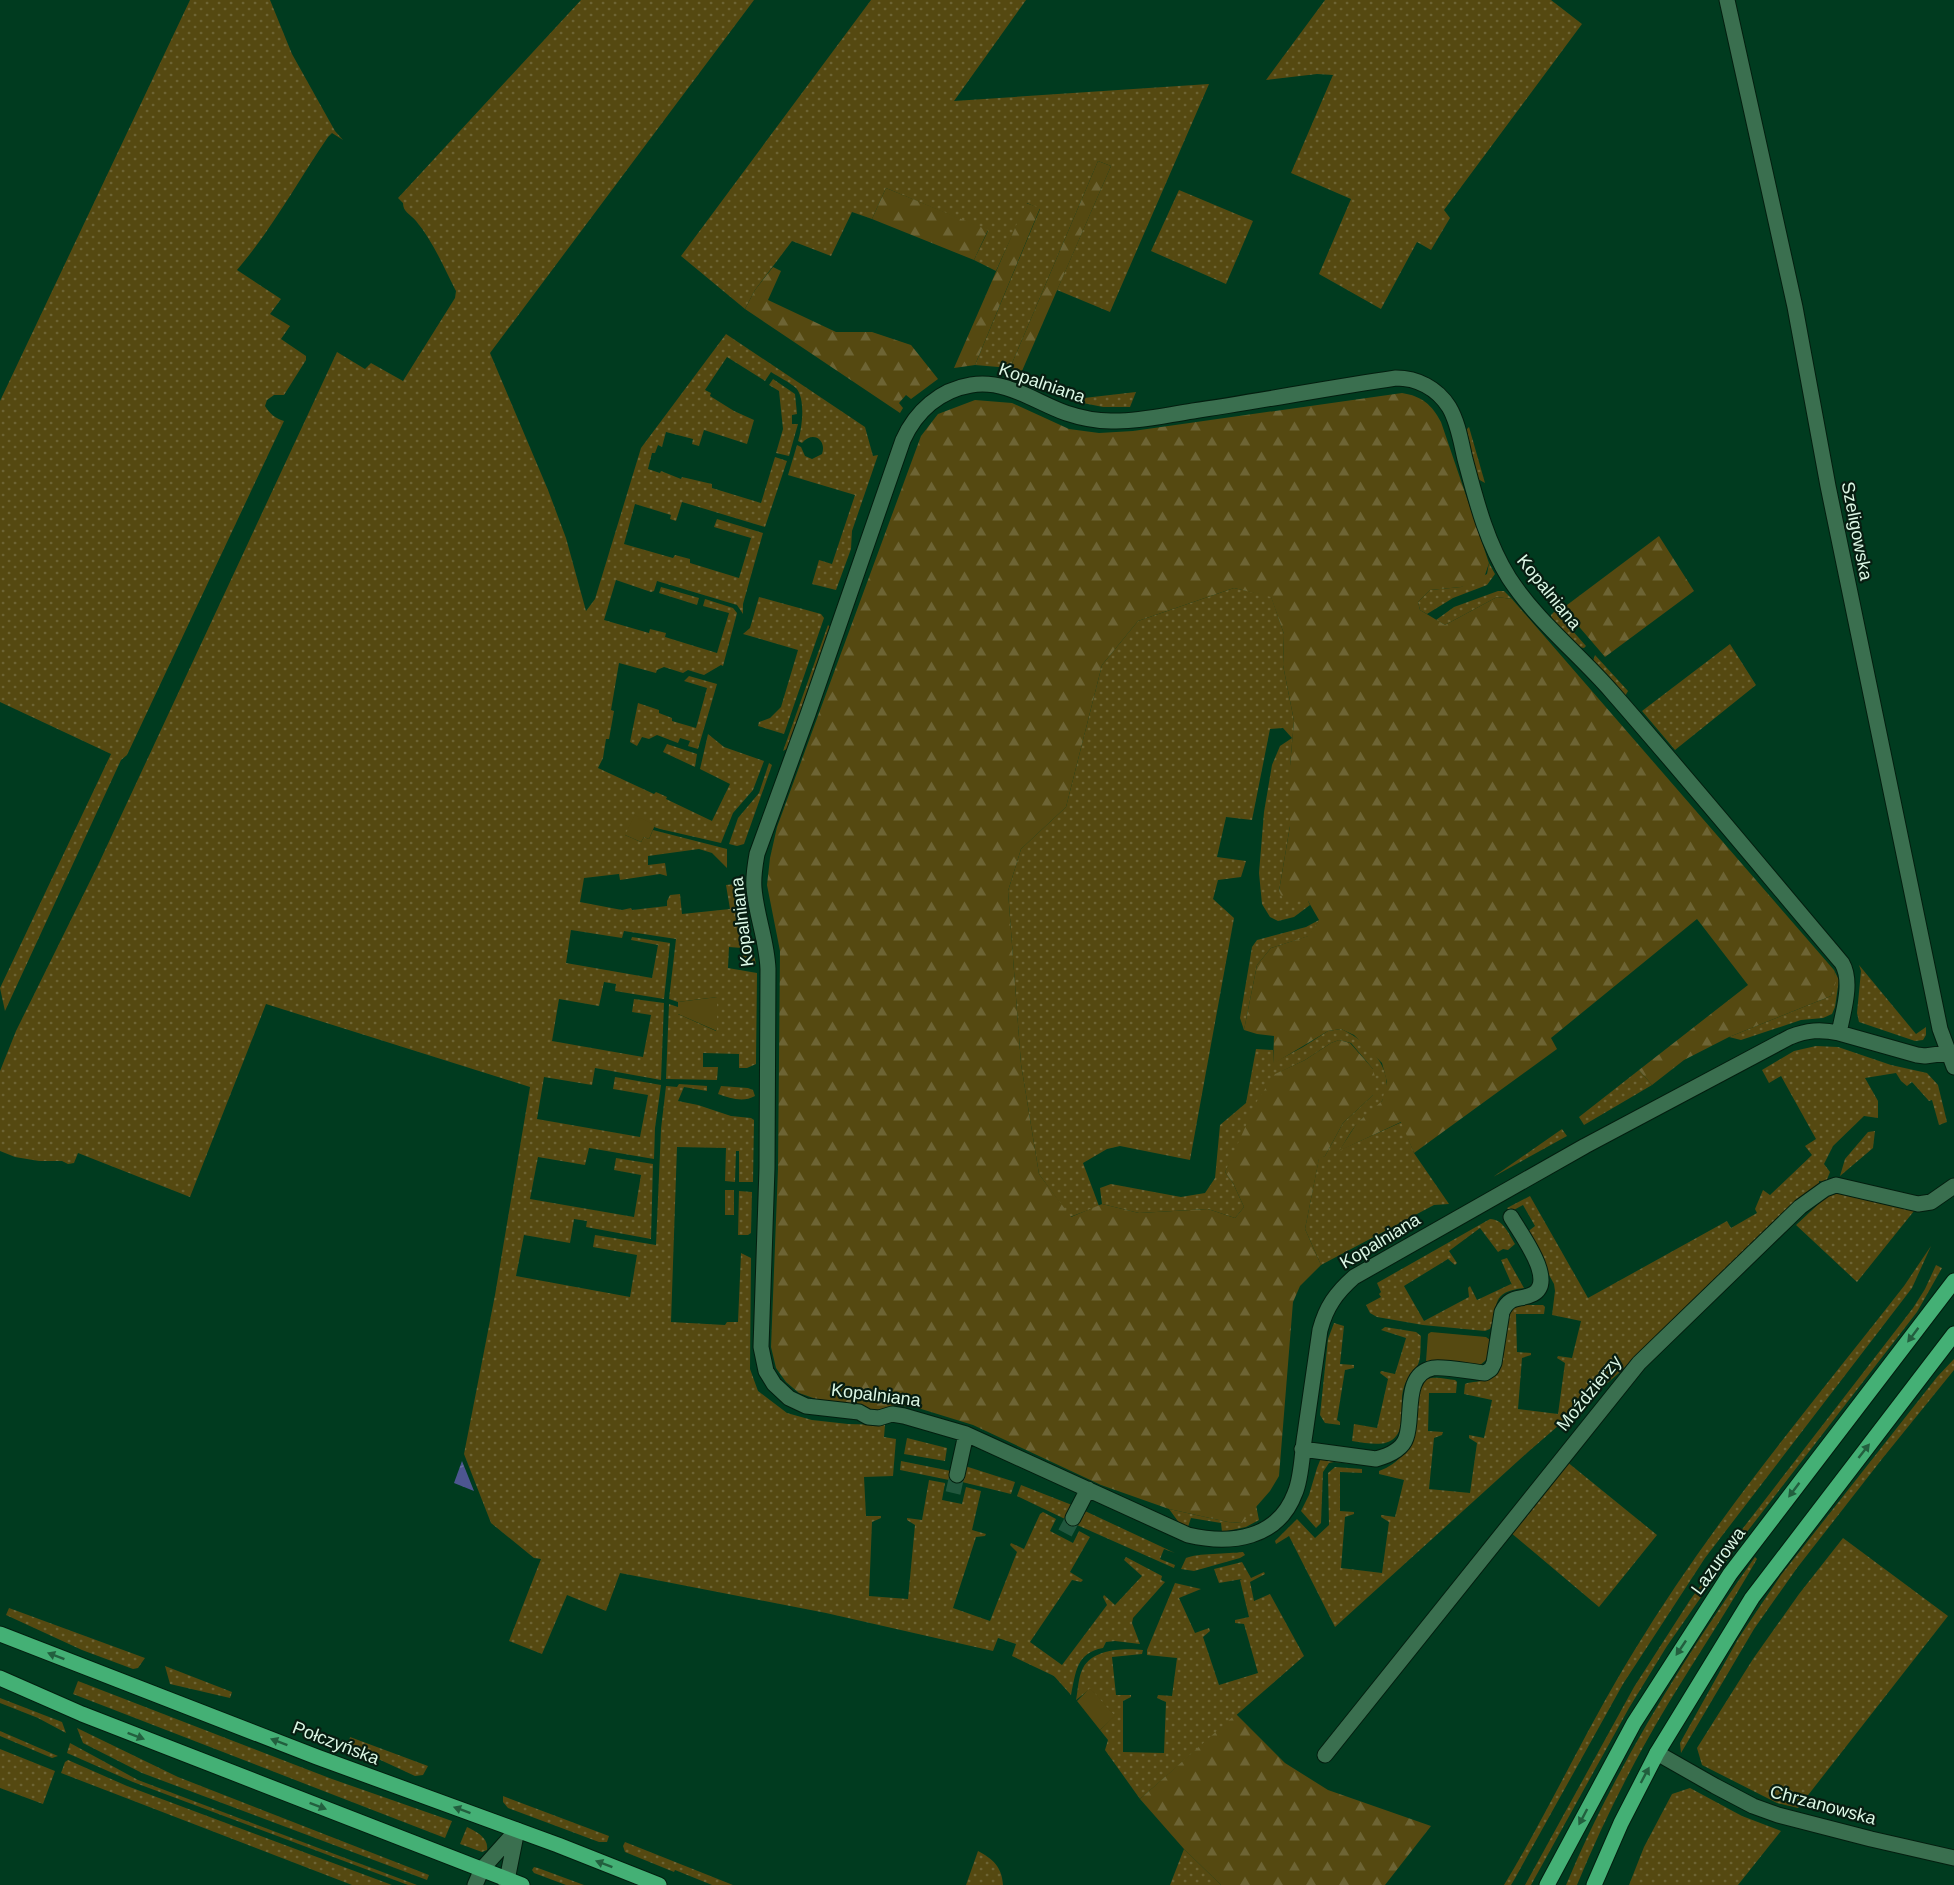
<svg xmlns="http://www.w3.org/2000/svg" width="1954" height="1885" font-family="Helvetica,sans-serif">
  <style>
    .grass { fill: url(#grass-dots) }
    .forest { fill: url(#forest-firs) }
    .park { fill: #554911 }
    .water { fill: url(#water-ripples) }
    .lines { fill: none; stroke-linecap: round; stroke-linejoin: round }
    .minor-tunnel { stroke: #21573d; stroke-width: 15; stroke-dasharray: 15 8; stroke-linecap: butt }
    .minor-casing { stroke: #031e0f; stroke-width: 17 }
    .major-casing { stroke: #031e0f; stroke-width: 17 }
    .minor { stroke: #3a6f4f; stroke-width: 15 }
    .major { stroke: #44b075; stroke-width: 15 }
    .oneway { fill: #225f3e }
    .labels { text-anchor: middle; stroke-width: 4.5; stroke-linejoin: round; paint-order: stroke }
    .street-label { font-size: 18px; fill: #dcf7e5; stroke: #071d11 }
  </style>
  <defs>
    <pattern id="grass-dots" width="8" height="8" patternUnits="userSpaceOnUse" patternTransform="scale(1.5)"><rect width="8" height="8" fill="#554911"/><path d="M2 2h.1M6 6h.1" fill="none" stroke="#6d6434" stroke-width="1.8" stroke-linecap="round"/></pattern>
    <pattern id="forest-firs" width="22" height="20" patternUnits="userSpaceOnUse" patternTransform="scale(1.5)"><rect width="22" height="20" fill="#554911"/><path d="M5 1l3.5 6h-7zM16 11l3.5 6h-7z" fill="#6d6434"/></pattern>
    <pattern id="water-ripples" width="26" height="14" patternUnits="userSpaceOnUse" patternTransform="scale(1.5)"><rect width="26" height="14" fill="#4d5690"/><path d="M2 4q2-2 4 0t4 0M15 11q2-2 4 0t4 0" fill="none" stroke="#666f9f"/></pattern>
  </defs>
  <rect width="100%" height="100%" fill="#003b1f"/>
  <path class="grass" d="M190 0H270L292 54 335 131 343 140 332 133 328 137C298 181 272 229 237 270L281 299 270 314 290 326 281 339 306 356V360L284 395H274L267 400 265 406C269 413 276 419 284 421L127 755 121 760 5 1011 0 988 111 754 0 702V401Z
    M581 0H754L490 353 548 490 566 538 586 611 595 599 641 448 726 334 865 427 873 456 878 455 852 531 851 549 836 590 812 584 819 560 832 564 855 495 788 475 797 445 801 447 805 456 812 459 822 454C827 440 813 430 802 443L798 441C802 428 806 399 796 388 789 382 779 377 771 372L765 381 727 357 705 390 711 393 710 396 734 411 754 420 747 444 704 430 699 446 692 444 693 439 666 432 662 447 658 445 655 453H652L648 469 660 473 661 471 681 479 682 477 712 484V488L761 503 775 457 787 461 765 527 682 502 676 521 670 519 671 515 635 504 624 544 673 558 675 555 690 559V563L739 578 751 538 714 527 717 519 763 533 743 604V614L737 605 657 581 654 591 651 592 616 580 604 620 649 633 650 629 666 633 665 637 717 653 729 613 703 606 705 599 733 608 737 613 723 666 721 665 704 675 688 670 683 673 664 667 657 670 656 673 619 663 611 710 614 711 609 739H606L603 758 598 768 654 794 656 792 667 797 666 799 712 821 730 784 700 769 708 734 724 747 764 761 753 790 733 813 721 843 660 829 654 827 655 825 625 835 641 842 644 837 649 839 653 830 727 849V868L712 853 699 849 648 856V865L665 863 667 876 660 874 620 880 619 874 584 878 580 902 622 910 631 908 632 910 667 906V901L670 895 680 894 682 914 730 909 726 885 735 884 738 887 756 964 743 961 742 948 729 947 728 968 757 973 756 1064 747 1068H739V1054L703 1053V1067H718L717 1080 666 1079 669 1004 678 1007V1014L716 1031 717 997 678 1002 669 999 676 939 624 931 622 938 571 930 566 963 652 978 658 945 631 940 632 937 670 943 664 999 615 991 616 984 604 982 599 1006 559 999 552 1041 643 1057 651 1015 632 1012 634 999 664 1003 661 1080 595 1068 592 1085 544 1077 537 1119 640 1137 648 1095 613 1089 615 1077 661 1085 655 1128 654 1159 589 1148 585 1165 538 1157 530 1199 634 1217 641 1175 614 1170 616 1158 653 1164 651 1239 586 1227 587 1221 574 1219 570 1243 524 1235 516 1276 630 1297 637 1255 593 1247 595 1235 656 1245 661 1129 666 1086 677 1087 679 1084 707 1086V1091L684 1087 678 1101 698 1105 731 1116 751 1118 754 1120 753 1182H739V1151H736L735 1182 725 1181 726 1148 677 1147 671 1322 725 1325 727 1322H738L741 1253 751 1258 750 1369 758 1391 787 1413 812 1420 848 1424 885 1425 884 1437 896 1439 893 1476 864 1477 866 1516H881V1518L872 1522 869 1596 908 1599 915 1525 907 1520V1518L922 1520 929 1480 945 1483 942 1500 962 1504 966 1487 981 1491 972 1530 986 1534 985 1536 976 1537 953 1608 990 1621 1017 1552 1010 1545 1011 1543 1024 1549 1040 1514 1043 1512 1056 1519 1050 1531 1073 1543 1079 1531 1090 1537 1070 1572 1083 1580 1081 1582 1072 1580 1030 1642 1062 1665 1107 1605 1103 1597 1104 1595 1115 1605 1142 1576 1124 1560 1126 1557 1162 1576 1161 1580 1165 1582 1133 1618 1132 1623 1140 1644 1115 1641 1106 1642 1103 1648C1076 1653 1076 1672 1071 1695L1054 1676 1012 1656 1016 1644 998 1638 993 1651 826 1613 620 1573 606 1611 567 1595 542 1654 509 1641 541 1559 534 1558 491 1523 464 1454 495 1295 530 1087 266 1004 190 1197 78 1153 74 1163 68 1164 62 1161H39L15 1157 0 1151V1071L16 1031 99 863 337 352 365 369 371 363 403 381 455 298 456 291C444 268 433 241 416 221 410 214 403 212 403 203L398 198Z
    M871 0H1026L954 101 1209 84 1110 312 1057 290 1111 166 1098 161 1010 368 975 365 1040 209 1027 203 996 271 974 260 988 231 886 188 872 219 852 212 831 256 792 241 755 290 745 309 681 256Z
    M1325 0H1551L1582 24 1444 210 1450 218 1431 250 1417 242 1381 309 1319 274 1351 199 1291 173 1333 75 1317 74 1266 80Z
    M1179 190 1253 221 1226 284 1151 251Z
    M773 379 795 394 797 414 792 415V424H798L789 456 776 453 783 429 779 391 769 385Z
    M1136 392 1130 407H1103L1083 403 1084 398Z
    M1469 427 1485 483 1478 479 1465 431Z
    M1489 563 1495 574 1487 585 1453 598 1427 614 1420 610 1418 602 1430 590 1461 587 1487 574Z
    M661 587 699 598 697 605 659 593Z
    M1234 588 1271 596 1284 634 1283 665 1294 721 1290 766V826L1279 891 1308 901 1310 905 1294 917 1278 921 1270 917 1262 904 1259 873 1264 812 1272 765 1280 746 1292 738 1283 728 1270 729 1252 820 1226 817 1217 857 1246 861 1241 877 1218 880 1213 899 1234 918 1190 1160 1120 1146 1107 1149 1083 1163 1099 1206 1070 1217 1039 1174 1021 1064 1008 891 1021 849 1066 807 1102 665 1138 621Z
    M1498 591H1504L1512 599 1497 597 1445 625 1436 620 1454 607Z
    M759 597 821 614 824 618 784 734 758 726 759 722 770 718 781 707 798 650 743 634 750 628Z
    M1555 611 1586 646 1584 648 1579 647 1552 621 1551 615Z
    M828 625 830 627 790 747 783 751Z
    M1730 644 1756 685 1675 750 1642 711Z
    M1595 655 1628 691 1625 696 1593 661Z
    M689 676 717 684 698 749 688 746 690 741 680 738 678 743 657 735 649 739 642 737 637 746 630 742 638 703 659 710V713L672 718V721L696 728 707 688 684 681Z
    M667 744 697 754 695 767 663 752Z
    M769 763 772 765 744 844 737 846 729 844 738 818 759 793Z
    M1319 920 1309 936 1271 948 1257 965 1244 1030 1240 1018 1252 947 1257 940 1306 927Z
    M1859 965 1916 1034 1926 1027V1035L1923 1040 1915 1041 1859 1022 1857 1013 1861 971Z
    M1834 970 1839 980 1835 1007 1832 1014 1823 1018 1801 1020 1741 1040 1729 1037 1831 996 1835 982Z
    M1341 1029C1366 1040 1399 1071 1382 1101 1377 1109 1365 1115 1358 1123 1351 1130 1346 1141 1340 1150L1402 1122 1414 1153 1449 1204 1434 1205 1321 1265 1305 1229 1319 1158 1325 1156 1343 1123 1373 1095V1069L1351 1043 1339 1040 1331 1043 1305 1060 1276 1074 1225 1172 1233 1183 1244 1207 1235 1218 1208 1209 1139 1213 1102 1204 1100 1188 1111 1184 1181 1197 1205 1193 1215 1178 1220 1125 1246 1103 1256 1049 1273 1050V1063L1303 1047 1328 1031Z
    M1816 1046 1838 1047 1891 1065 1927 1073 1938 1085 1947 1122 1939 1125 1932 1100 1929 1101 1912 1082 1907 1086 1901 1081 1896 1073 1865 1078 1878 1101V1118L1864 1116 1833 1146 1824 1164 1830 1172 1826 1182 1819 1181V1184L1784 1212 1619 1373 1528 1452 1335 1627 1289 1536 1276 1544 1275 1541 1297 1519 1315 1538 1329 1525 1328 1473 1335 1467 1362 1469V1473L1340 1472V1511L1354 1512V1514L1345 1517 1341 1568 1382 1573 1389 1522 1381 1517V1515L1395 1517 1404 1480 1379 1474V1471C1399 1464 1412 1447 1416 1427 1419 1412 1411 1387 1427 1379 1435 1376 1447 1379 1455 1380L1457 1382 1456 1393H1429L1428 1431 1443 1432 1442 1435 1434 1438 1429 1489 1470 1493 1477 1443 1469 1438V1435L1484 1438 1492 1400 1464 1394 1465 1384C1472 1381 1481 1383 1488 1378 1515 1357 1495 1323 1517 1305H1543L1545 1307 1544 1314H1516L1517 1352 1531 1353V1355L1522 1358 1518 1409 1558 1414 1565 1363 1557 1358 1558 1356 1572 1358 1581 1321 1552 1315 1555 1291 1554 1284 1526 1233 1535 1226 1523 1205 1510 1212 1507 1208 1530 1196 1588 1298 1727 1221 1731 1228 1757 1213 1755 1209 1763 1190 1770 1195 1812 1155 1805 1146 1816 1139 1781 1076 1769 1083 1762 1070 1794 1051Z
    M1639 1070 1652 1085 1584 1125 1579 1117Z
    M721 1086 748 1088 753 1090 755 1096C743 1103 730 1098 718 1094Z
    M1562 1129 1567 1136 1493 1177Z
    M1875 1131 1873 1148 1840 1176 1845 1159 1868 1132Z
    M725 1190H734V1215H725Z
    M739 1191 752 1192 751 1233 748 1235H738Z
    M1840 1192 1914 1211 1857 1282 1796 1225 1825 1198Z
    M1490 1219C1503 1219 1509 1234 1515 1244L1508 1250 1503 1249 1498 1252 1480 1228 1449 1251 1457 1263 1455 1265 1448 1259 1404 1286 1424 1321 1469 1297 1468 1288 1470 1286 1477 1300 1511 1284 1512 1285 1501 1260 1507 1258 1524 1288C1489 1292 1500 1305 1490 1329L1485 1331 1423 1325 1377 1317 1370 1313 1366 1305 1381 1297 1379 1294 1381 1292 1377 1283Z
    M1931 1246 1912 1288 1705 1558 1623 1684 1514 1880 1511 1885H1504C1550 1809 1587 1727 1634 1651 1713 1521 1811 1405 1904 1286Z
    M1936 1265 1942 1268 1917 1312 1743 1537 1667 1646 1629 1708 1531 1885H1525L1634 1687 1690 1600 1730 1545 1913 1308 1925 1289Z
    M1334 1323 1344 1326 1340 1364 1354 1365V1368L1345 1370 1337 1420 1340 1422V1425L1325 1423 1320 1415 1328 1339Z
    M1385 1327 1416 1332 1421 1336C1420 1345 1422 1361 1416 1368 1412 1374 1406 1379 1404 1387 1401 1396 1402 1406 1402 1415 1401 1450 1378 1445 1352 1441L1354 1424 1377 1428 1388 1379 1380 1373 1381 1371 1395 1374 1406 1338 1381 1330Z
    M1954 1359V1370L1882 1459 1797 1568 1754 1629 1681 1753 1680 1743 1738 1639 1781 1575 1937 1377Z
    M907 1438 947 1448 945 1461 904 1454Z
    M1321 1458 1372 1466 1334 1462 1329 1463 1323 1472 1321 1523 1316 1528 1301 1511 1309 1495 1317 1468Z
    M901 1461 951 1471 949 1480 900 1470Z
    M1566 1461 1657 1535 1599 1607 1510 1532Z
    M965 1466 1015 1482 1011 1494 962 1482Z
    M1021 1485 1072 1505 1065 1519 1017 1496Z
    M1256 1505 1259 1520 1246 1527 1222 1532 1221 1523 1191 1518 1188 1527 1180 1524 1169 1509 1228 1522 1241 1523Z
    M1085 1511 1175 1553 1164 1549 1160 1559 1175 1565 1174 1568 1077 1525Z
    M1843 1538 1948 1616 1798 1808 1777 1803 1702 1765 1697 1748 1753 1659 1799 1594Z
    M1243 1552 1245 1555 1240 1558 1194 1571 1181 1569 1186 1558C1197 1553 1228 1554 1243 1552Z
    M1755 1557 1757 1559C1729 1608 1698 1655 1668 1704 1633 1762 1603 1822 1577 1885H1566C1615 1768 1682 1661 1755 1557Z
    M1242 1562 1251 1578 1264 1572 1265 1574 1250 1582 1254 1601 1270 1594 1304 1656 1140 1799 1105 1750 1108 1740 1100 1730 1114 1716 1090 1689 1076 1700C1078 1691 1078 1677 1083 1668 1093 1649 1123 1648 1143 1650L1142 1654 1112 1657 1116 1695H1131V1697L1123 1701V1752L1164 1753 1166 1702 1157 1698 1158 1695 1172 1696 1177 1658 1147 1655V1650L1175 1583 1201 1589 1179 1598 1195 1633 1209 1628 1210 1631 1203 1637 1219 1685 1258 1673 1244 1624 1235 1623V1620L1249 1617 1240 1580 1242 1579 1219 1583 1214 1569Z
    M9 1608 145 1658 138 1668 133 1669 82 1650 6 1615Z
    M165 1666 232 1692 230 1698 170 1684Z
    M78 1681 332 1779 452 1821 445 1838 73 1694Z
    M0 1698 62 1722 66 1733 38 1718 0 1703Z
    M77 1728 178 1777 429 1875 427 1880 142 1773 83 1743Z
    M0 1731 58 1756 52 1758 0 1736Z
    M350 1737 428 1766 423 1775 415 1776 348 1745Z
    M70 1743 138 1780 417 1885H408L133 1782 67 1753Z
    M0 1749 55 1771 43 1804 0 1788Z
    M68 1760 127 1786 392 1885H352L61 1773 65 1762Z
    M1690 1788 1742 1816 1781 1831 1738 1885H1629L1644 1847 1672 1794Z
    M503 1796 609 1836 607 1842H599L508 1808 503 1802Z
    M467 1827C477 1832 489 1838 487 1850L482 1852 460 1844Z
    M625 1842 733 1885H712L675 1870 674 1872 625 1852 623 1846Z
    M1184 1849 1221 1885H1170Z
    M978 1851C993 1859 1002 1867 1003 1885H966Z
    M534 1867 538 1868 584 1885H566L534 1873 532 1870Z"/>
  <path class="forest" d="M1098 161 1111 166 1022 371 1010 368Z
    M886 188 988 230 974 260 872 219Z
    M1026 203 1040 208 975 365 954 368Z
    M773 267 781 271 768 300 836 332H872L911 345 938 379 911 399 906 395 899 403 903 408 900 413 745 309 755 290Z
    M1402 393C1422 396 1432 405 1441 422L1489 563 1483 581 1461 587 1430 590 1418 602 1420 610 1445 625 1497 597 1512 599 1834 970 1836 982 1831 996 1729 1037 1684 1060 1652 1085 1639 1070 1748 985 1697 919 1551 1038 1557 1049 1414 1153 1401 1122 1339 1151 1357 1123 1382 1101 1387 1082 1382 1063 1354 1035 1341 1029 1328 1031 1273 1064 1274 1036 1257 1034 1244 1030 1257 965 1271 948 1308 936 1319 920 1308 901H1284L1279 891 1290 826V766L1294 721 1283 665 1284 634 1271 597 1234 588 1138 621 1102 665 1066 807 1021 849 1008 891 1021 1064 1039 1174 1071 1217 1102 1204 1139 1213 1208 1209 1235 1218 1244 1207 1233 1183 1225 1172 1257 1101 1275 1074 1305 1060 1331 1043 1339 1040 1350 1043 1373 1069 1376 1081 1373 1095 1343 1123 1325 1156 1319 1159 1305 1229 1321 1265 1300 1286 1293 1302 1279 1476 1270 1491 1242 1523 1228 1522 1169 1509 1101 1485 973 1425 918 1408 896 1405 879 1412 870 1411 862 1405 816 1399 799 1393 786 1382 776 1368 771 1347 778 1169 780 951 767 885 770 858 777 827 921 436 938 414 975 400 1012 403 1069 429 1099 433 1133 431Z
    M1659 536 1694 591 1605 657 1563 608Z
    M1236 1714 1285 1763 1328 1790 1431 1826 1385 1885H1221L1184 1849 1140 1799Z"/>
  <path class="park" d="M635 815 655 825 649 839 644 837 641 842 625 835Z
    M717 997V1031L678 1014V1002Z
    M1431 1332 1486 1337 1490 1340C1489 1354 1489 1363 1474 1367L1426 1361 1428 1334Z
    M1090 1688 1115 1716 1100 1730 1077 1701Z"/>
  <path class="water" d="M462 1461 474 1491 454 1483Z"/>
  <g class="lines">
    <path class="minor-tunnel" d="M953 1493 957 1475
      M1065 1533 1073 1518"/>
    <g class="minor-casing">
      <path id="minor" d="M1727 0 1795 307 1828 486 1931 985 1940 1029 1954 1067
        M1839 1033C1821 1029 1807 1030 1790 1037L1585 1146 1354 1277C1336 1293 1326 1307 1320 1330 1315 1365 1310 1399 1305 1434 1302 1451 1302 1477 1295 1493 1278 1539 1231 1545 1188 1535L966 1434 904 1416 892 1414 879 1418 868 1417 859 1412 806 1406 789 1398 774 1384 766 1371 761 1347 767 1168 768 969C767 941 756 915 754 888 753 876 755 865 757 854L808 714 903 440C916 411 940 390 971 385 1006 379 1035 402 1066 413 1081 418 1096 421 1111 421 1138 422 1166 415 1193 411 1260 401 1328 388 1396 378 1417 378 1437 388 1449 407 1458 422 1461 442 1465 459 1476 500 1486 541 1509 578 1537 621 1579 654 1612 692 1690 781 1765 872 1842 963 1853 982 1843 1012 1839 1033L1917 1055 1925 1056 1947 1053
        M1302 1449 1376 1459C1387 1456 1402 1450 1406 1438 1414 1418 1402 1374 1433 1368 1444 1366 1472 1372 1485 1373L1491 1369 1494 1363 1502 1312C1510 1294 1520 1301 1533 1294 1557 1281 1520 1233 1511 1217
        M957 1475 966 1434
        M1073 1518 1088 1489
        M1657 1753 1715 1786 1753 1806 1778 1815 1871 1839 1954 1858
        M1325 1755 1639 1363 1800 1207 1825 1189 1836 1185 1918 1204 1931 1202 1954 1186
        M475 1885 482 1869 517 1830
        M506 1885 517 1830"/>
    </g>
    <g class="major-casing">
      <path id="major" d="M0 1634 317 1757 558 1845 659 1885
        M0 1678 82 1714 522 1885
        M1547 1885 1634 1723 1730 1574 1954 1281
        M1594 1885 1621 1823 1657 1753 1752 1598 1954 1334"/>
    </g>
    <use href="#minor" class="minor"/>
    <use href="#major" class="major"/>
  </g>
  <defs><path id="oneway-solid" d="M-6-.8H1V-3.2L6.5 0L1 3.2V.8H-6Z" transform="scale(1.5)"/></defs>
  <g class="oneway">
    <use href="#oneway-solid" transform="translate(1913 1335) rotate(127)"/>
    <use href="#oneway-solid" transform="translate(1864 1451) rotate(-52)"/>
    <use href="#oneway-solid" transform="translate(1794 1490) rotate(127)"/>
    <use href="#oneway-solid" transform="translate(1681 1648) rotate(124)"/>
    <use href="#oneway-solid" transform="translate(56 1656) rotate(-159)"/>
    <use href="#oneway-solid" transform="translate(136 1736) rotate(21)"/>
    <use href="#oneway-solid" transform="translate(279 1742) rotate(-159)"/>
    <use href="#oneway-solid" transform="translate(1645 1775) rotate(-62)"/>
    <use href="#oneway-solid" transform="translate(318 1806) rotate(21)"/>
    <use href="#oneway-solid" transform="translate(462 1810) rotate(-160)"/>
    <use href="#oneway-solid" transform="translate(1583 1817) rotate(118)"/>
    <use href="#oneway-solid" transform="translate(604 1864) rotate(-159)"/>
  </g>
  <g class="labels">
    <g class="street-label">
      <text transform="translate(1042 383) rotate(19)" y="6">Kopalniana</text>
      <text transform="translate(1857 531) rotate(79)" y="6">Szeligowska</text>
      <text transform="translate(1549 592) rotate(51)" y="6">Kopalniana</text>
      <text transform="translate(742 922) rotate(-97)" y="6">Kopalniana</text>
      <text transform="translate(1380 1241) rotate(-31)" y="6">Kopalniana</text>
      <text transform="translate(1589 1393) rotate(-51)" y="6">Moździerzy</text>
      <text transform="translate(876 1395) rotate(7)" y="6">Kopalniana</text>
      <text transform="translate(1718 1561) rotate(-54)" y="6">Lazurowa</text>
      <text transform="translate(336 1743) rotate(21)" y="6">Połczyńska</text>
      <text transform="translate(1823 1805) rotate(15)" y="6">Chrzanowska</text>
    </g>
  </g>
</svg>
